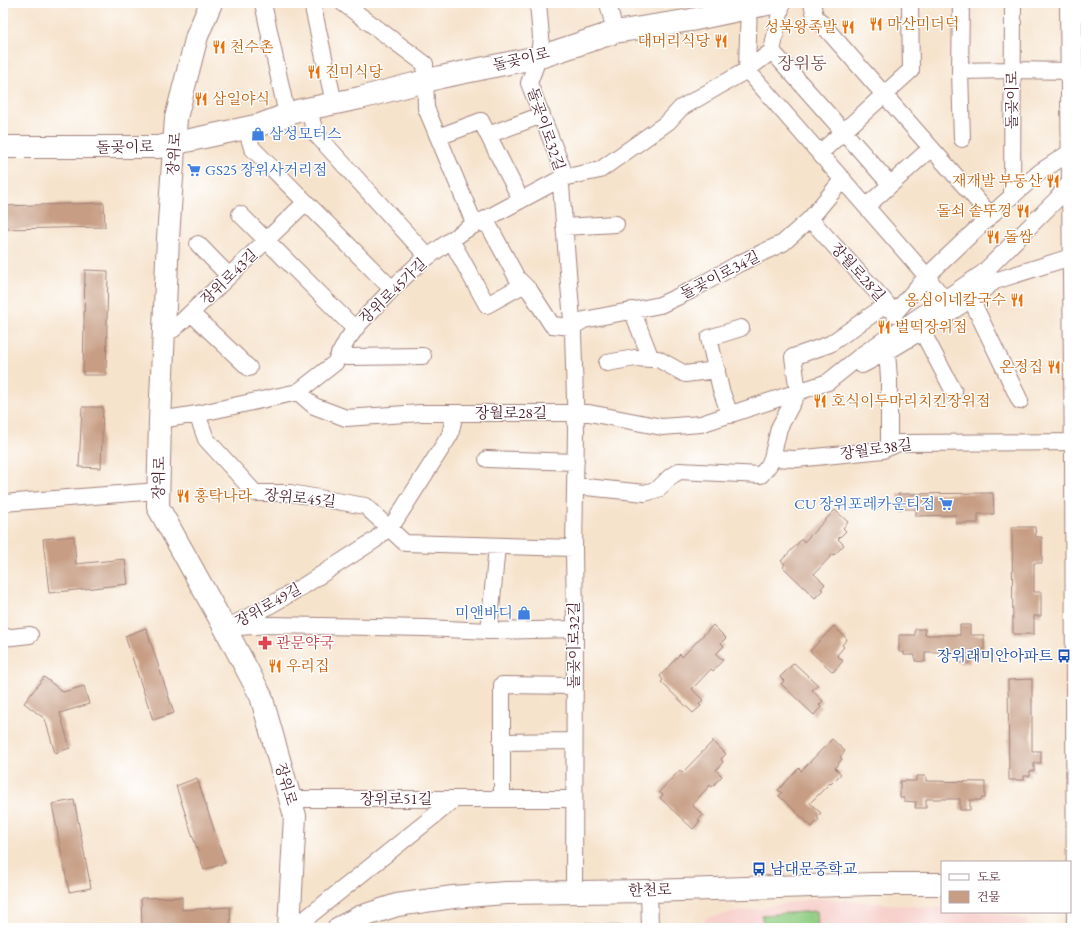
<svg xmlns="http://www.w3.org/2000/svg" width="1089" height="931" font-family="'EB Garamond','Noto Serif KR',serif">
  <style>
    .built { fill: #f7d0cc }
    .green { fill: #91ce84; stroke: #6e7658 }
    .forest { fill: #74b172; stroke: #5f684e }
    .building { fill: #c79e84 }
    .lines { fill: none; stroke-linecap: round; stroke-linejoin: round }
    .street-casing { stroke: #a0817c; stroke-width: 18 }
    .secondary-casing { stroke: #a0817c; stroke-width: 24 }
    .street { stroke: #fff; stroke-width: 16 }
    .secondary { stroke: #fff; stroke-width: 22 }
    .labels { text-anchor: middle; stroke-width: 3; stroke-linejoin: round; paint-order: stroke }
    .food-label { font-size: 15px; fill: #c56008; stroke: #fff; text-anchor: start }
    .street-label { font-size: 15px; fill: #4a1f2b; stroke: #fff }
    .shop-label { font-size: 15px; fill: #366cbe; stroke: #fff; text-anchor: start }
    .health-label { font-size: 15px; fill: #be3a42; stroke: #fff; text-anchor: start }
    .transit-label { font-size: 15px; fill: #164399; stroke: #fff; text-anchor: end }
    .quarter-label { font-size: 17px; fill: #764b4a; stroke: #fff }
  </style>
  <rect width="100%" height="100%" fill="#fff"/>
  <filter id="ink" filterUnits="userSpaceOnUse"><feTurbulence type="fractalNoise" baseFrequency=".025" numOctaves="2"/><feDisplacementMap in="SourceGraphic" scale="8" xChannelSelector="R" yChannelSelector="G"/><feConvolveMatrix kernelMatrix="1 2 1 2 8 2 1 2 1" color-interpolation-filters="sRGB"/></filter>
  <filter id="wash" filterUnits="userSpaceOnUse"><feTurbulence type="fractalNoise" baseFrequency=".012" numOctaves="4" result="noise"/><feDisplacementMap in="SourceGraphic" scale="16" xChannelSelector="R" yChannelSelector="G"/><feGaussianBlur stdDeviation="0.9" result="paint"/><feColorMatrix in="noise" values="0 0 0 0 0 0 0 0 0 0 0 0 0 0 0 0 0 1.4 0 .05"/><feComposite in="paint" operator="in"/></filter>
  <g filter="url(#wash)">
    <rect width="100%" height="100%" fill="#f6e3cc"/>
    <path class="built" d="M816 898 920 907 942 908V912H993L1026 920 1027 928H706L705 918Z"/>
    <path class="green" d="M817 911 818 928H763L762 915Z"/>
    <path class="forest" d="M583 923 619 926 626 928H574V924Z"/>
    <g id="blocks">
      <path class="building" d="M104 203 105 227 3 229V206Z
        M85 270 108 271 106 375H83Z
        M82 407H103L101 468 79 467Z
        M993 493 994 514H978V523H956V515L916 516V509H898V494Z
        M835 510 848 522 843 528 846 531 838 539 844 545 834 555 833 554 814 574 825 584 821 589 823 590 815 598 783 567 785 564 781 561 802 539 804 542Z
        M1012 527H1035L1036 537H1042V563H1034V592H1041V616H1034V634H1013Z
        M74 536 76 564 125 559 128 584 49 593 43 539Z
        M713 625 726 638 721 643 724 646 716 654 723 660 713 671 711 669 692 689 703 700 699 704 701 706 693 713 661 682 663 680 660 676 680 654 682 657Z
        M960 625H970V635H984V651H981V654H970V663H959V652H925V662L915 661V655H904V652H899V635H915V629H925V635H960Z
        M834 626 847 639 842 645 844 647 837 655 843 661 833 672 810 651Z
        M146 628 174 713 153 720 125 636Z
        M794 663 818 685 812 690 823 701 819 705 821 707 814 715 781 684 784 681 780 677Z
        M44 677 63 692 84 686 89 704 60 713 70 748 55 753 45 719 24 703Z
        M1032 679V751H1041V763H1034V771H1030V776H1024V780H1009L1008 680Z
        M832 739 845 751 840 757 842 759 835 768 841 774 831 784 830 783 810 803 821 813 817 817 819 819 812 827 779 796 782 793 778 790 799 768 801 771Z
        M713 741 726 754 721 759 723 762 716 770 722 776 712 787 710 785 692 805 703 815 698 820 700 821 693 829 660 798 663 795 659 792 680 770 682 773Z
        M916 776H926V781L985 782V798H981V800H970V810H960V799H926V808H915L916 802 904 801V798H900V781H916Z
        M197 778 225 863 204 870 176 786Z
        M74 800 91 888 69 892 52 804Z
        M182 897V910L230 907 231 928H142L141 898Z"/>
    </g>
  </g>
  <g filter="url(#ink)">
    <use href="#blocks" fill-opacity="0" stroke="#a0817c" stroke-width="1"/>
    <g class="lines">
      <g class="street-casing">
        <path id="street" d="M263 3 287 115
          M312 3 334 103
          M343 3 425 64 426 108 472 218 489 226 517 278 530 291 552 325 572 327 584 320 660 305 690 291 738 264 783 243 810 219 843 179
          M538 3 541 37 539 56 529 83 563 170 561 186 573 333 576 431 574 548 575 629 574 892
          M608 3 615 32
          M749 3 747 70 923 272 944 299
          M782 3 772 51 890 184
          M812 3 815 16 991 216
          M961 3 960 71 962 139
          M960 71 1012 70 1072 71
          M309 109 315 133 428 257
          M246 128 252 148 392 289
          M488 135 542 115
          M438 137 481 121 521 200
          M820 153 911 70 910 3
          M1012 197 1013 3
          M867 206 931 148
          M240 214 355 329
          M810 219 883 299 893 312
          M564 227 616 224
          M451 240 487 305 523 285
          M198 244 229 276
          M971 299 1020 401
          M632 310 651 359H658L685 374 717 370
          M191 313 249 368
          M894 314 927 276 1003 204 1040 172 1072 151
          M922 331 954 392
          M164 333 174 329 306 202
          M887 352 889 378V446
          M339 354 347 357 423 356
          M607 363 635 358 651 359
          M862 365 887 352 922 331 971 299 995 281 1074 256
          M298 392 314 406 346 418 421 413H589L662 427 701 424 828 382 863 354 983 273 1057 199 1072 179
          M197 414 206 439 255 493H290L365 506 405 543 574 548
          M730 415 721 390 709 338 741 328
          M160 420 197 414 298 392 335 363 347 340 359 324 396 285 417 265 451 240 467 229 562 178 600 170 668 122 681 108 747 70 772 51
          M772 458 796 459 883 450 899 443 1086 442
          M487 459 576 462
          M576 486 645 493 658 489 670 477 679 471 761 475 769 465 772 458 779 428 798 392 793 357 830 344 887 304
          M3 503 158 491
          M234 624 260 611 305 585 375 540 395 521 450 435 455 413
          M225 628 270 625 425 628 489 631 575 629
          M489 631 497 546
          M3 638 30 635
          M501 742 574 741
          M290 799H574
          M502 799V685L574 686
          M649 891 650 928
          M294 928 455 799"/>
      </g>
      <g class="secondary-casing">
        <path id="secondary" d="M211 3 197 36 176 118 168 238 160 420 158 507 225 628 261 696 295 816 289 928
          M1071 3 1076 459 1078 928
          M3 147H158L260 125 297 111 360 98 441 77 543 56 615 32 691 20 772 3
          M339 928 360 917 397 905 453 897 506 893 649 891 873 884H942"/>
      </g>
      <use href="#street" class="street"/>
      <use href="#secondary" class="secondary"/>
    </g>
  </g>
  <defs>
    <g id="restaurant-bare" transform="scale(1.08)"><path d="M-5-6h1v4h1v-4h1v4h1v-4h1v5L-1.5 .5V6h-2V.5L-5-1ZM5-6V6H3V1.5H1.5Q1.5-4 5-6Z" fill="#e8710a" stroke="#fff" stroke-width="2.5" paint-order="stroke"/></g>
    <g id="shop-bare" transform="scale(1.08)"><path d="M-5-2.5h2.3a2.7 3.5 0 0 1 5.4 0H5L5.5 6h-11ZM-1.5-2.5h3a1.5 2.3 0 0 0-3 0Z" fill="#3f7fe0" stroke="#fff" stroke-width="2.5" paint-order="stroke"/></g>
    <g id="supermarket-bare" transform="scale(1.08)"><path d="M-6-5.5h2.5l.6 2H6L4.5 2H-2.5L-4.4-4H-6ZM-1.5 3.2a1.3 1.3 0 1 0 .1 0ZM3 3.2a1.3 1.3 0 1 0 .1 0Z" fill="#3f7fe0" stroke="#fff" stroke-width="2.5" paint-order="stroke"/></g>
    <g id="pharmacy-bare" transform="scale(1.08)"><path d="M-2-6h4v4h4v4h-4v4h-4v-4h-4v-4h4Z" fill="#e0444e" stroke="#fff" stroke-width="2.5" paint-order="stroke"/></g>
    <g id="bus-bare" transform="scale(1.08)"><path d="M-5-6H5V4H4V6H2V4H-2V6H-4V4H-5ZM-3.5-4V0h7V-4ZM-3.5 1.2v1.5H-2V1.2ZM2 1.2v1.5H3.5V1.2Z" fill="#1a4fb4" stroke="#fff" stroke-width="2.5" paint-order="stroke"/></g>
  </defs>
  <g fill-rule="evenodd">
    <use href="#restaurant-bare" x="876" y="24"/>
    <use href="#restaurant-bare" x="848" y="27"/>
    <use href="#restaurant-bare" x="721" y="41"/>
    <use href="#restaurant-bare" x="219" y="47"/>
    <use href="#restaurant-bare" x="314" y="72"/>
    <use href="#restaurant-bare" x="201" y="99"/>
    <use href="#shop-bare" x="258" y="134"/>
    <use href="#supermarket-bare" x="194" y="170"/>
    <use href="#restaurant-bare" x="1053" y="181"/>
    <use href="#restaurant-bare" x="1023" y="211"/>
    <use href="#restaurant-bare" x="993" y="237"/>
    <use href="#restaurant-bare" x="1017" y="300"/>
    <use href="#restaurant-bare" x="884" y="327"/>
    <use href="#restaurant-bare" x="1054" y="367"/>
    <use href="#restaurant-bare" x="820" y="401"/>
    <use href="#restaurant-bare" x="183" y="496"/>
    <use href="#supermarket-bare" x="946" y="504"/>
    <use href="#shop-bare" x="524" y="613"/>
    <use href="#pharmacy-bare" x="265" y="643"/>
    <use href="#bus-bare" x="1064" y="656"/>
    <use href="#restaurant-bare" x="275" y="666"/>
    <use href="#bus-bare" x="759" y="869"/>
  </g>
  <g class="labels">
    <g class="food-label">
      <text x="887" y="29">마산미더덕</text>
      <text x="837" y="32" text-anchor="end">성북왕족발</text>
      <text x="710" y="46" text-anchor="end">대머리식당</text>
      <text x="230" y="52">천수촌</text>
      <text x="325" y="77">진미식당</text>
      <text x="212" y="104">삼일야식</text>
      <text x="1042" y="186" text-anchor="end">재개발 부동산</text>
      <text x="1012" y="216" text-anchor="end">돌쇠 솥뚜껑</text>
      <text x="1004" y="242">돌쌈</text>
      <text x="1006" y="305" text-anchor="end">옹심이네칼국수</text>
      <text x="895" y="332">벌떡장위점</text>
      <text x="1043" y="372" text-anchor="end">온정집</text>
      <text x="831" y="406">호식이두마리치킨장위점</text>
      <text x="194" y="501">홍탁나라</text>
      <text x="286" y="671">우리집</text>
    </g>
    <g class="street-label">
      <text transform="translate(521 59) rotate(-13)" y="5">돌곶이로</text>
      <text transform="translate(1012 100) rotate(-90)" y="5">돌곶이로</text>
      <text transform="translate(546 129) rotate(71)" y="5">돌곶이로32길</text>
      <text transform="translate(125 147) rotate(-1)" y="5">돌곶이로</text>
      <text transform="translate(174 154) rotate(-86)" y="5">장위로</text>
      <text transform="translate(858 272) rotate(48)" y="5">장월로28길</text>
      <text transform="translate(720 275) rotate(-27)" y="5">돌곶이로34길</text>
      <text transform="translate(229 277) rotate(-44)" y="5">장위로43길</text>
      <text transform="translate(393 291) rotate(-44)" y="5">장위로45가길</text>
      <text x="511" y="418">장월로28길</text>
      <text transform="translate(876 449) rotate(-8)" y="5">장월로38길</text>
      <text transform="translate(159 478) rotate(-89)" y="5">장위로</text>
      <text transform="translate(300 498) rotate(6)" y="5">장위로45길</text>
      <text transform="translate(268 605) rotate(-29)" y="5">장위로49길</text>
      <text transform="translate(574 645) rotate(-90)" y="5">돌곶이로32길</text>
      <text transform="translate(286 784) rotate(74)" y="5">장위로</text>
      <text x="396" y="804">장위로51길</text>
      <text transform="translate(650 890) rotate(-1)" y="5">한천로</text>
    </g>
    <g class="shop-label">
      <text x="269" y="139">삼성모터스</text>
      <text x="205" y="175">GS25 장위사거리점</text>
      <text x="935" y="509" text-anchor="end">CU 장위포레카운티점</text>
      <text x="513" y="618" text-anchor="end">미앤바디</text>
    </g>
    <g class="health-label">
      <text x="276" y="648">관문약국</text>
    </g>
    <g class="transit-label">
      <text x="1053" y="661">장위래미안아파트</text>
      <text x="770" y="874" text-anchor="start">남대문중학교</text>
    </g>
    <g class="quarter-label">
      <text x="802" y="69">장위동</text>
    </g>
  </g>
  <rect width="1089" height="931" fill="none" stroke="#fff" stroke-width="16"/>
  <rect x="941" y="861" width="130" height="52" fill="#ffffff" stroke="#b7a5aa"/>
  <rect x="949" y="874" width="20" height="6" fill="#ffffff" stroke="#b7a5aa"/>
  <text x="977" y="881" font-size="12" fill="#4a1f2b">도로</text>
  <rect x="949" y="891" width="20" height="12" fill="#c79e84" stroke="#b7a5aa"/>
  <text x="977" y="901" font-size="12" fill="#4a1f2b">건물</text>
</svg>
